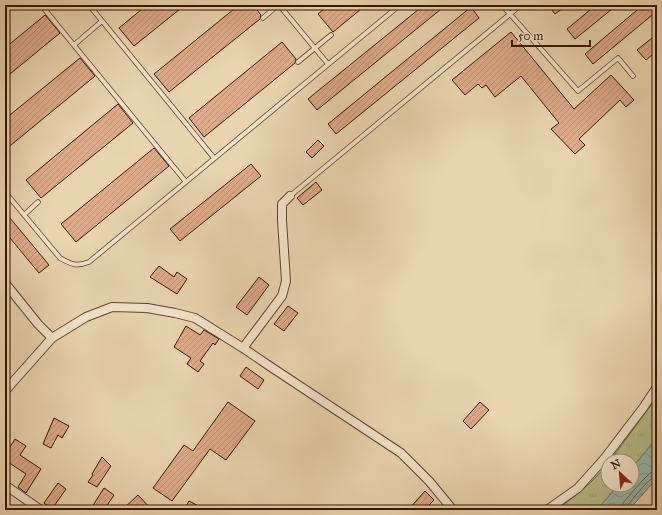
<svg xmlns="http://www.w3.org/2000/svg" width="662" height="515" font-family="'IM FELL Great Primer',serif">
  <style>
    .grass { fill: url(#grass-tufts); stroke: #766846 }
    .water { fill: url(#water-waves); stroke: #6f7767 }
    .lines { fill: none; stroke-linecap: round; stroke-linejoin: round }
    .shore { stroke: #666656; stroke-width: 1 }
    .building { fill: url(#building-hatch); stroke: #341501 }
    .lane-casing { stroke: #61452c; stroke-width: 5.5 }
    .street-casing { stroke: #61452c; stroke-width: 10 }
    .lane { stroke: #f1e3cb; stroke-width: 4 }
    .street { stroke: #f1e3cb; stroke-width: 8 }
  </style>
  <defs>
    <pattern id="grass-tufts" width="24" height="20" patternUnits="userSpaceOnUse"><rect width="24" height="20" fill="#b8bc8a"/><path d="M3 7l-1-3M5 7V3M7 7l1-3M15 17l-1-3M17 17v-4M19 17l1-3" fill="none" stroke="#9fa175"/></pattern>
    <pattern id="water-waves" width="16" height="10" patternUnits="userSpaceOnUse"><rect width="16" height="10" fill="#97b8ab"/><path d="M0 5q4-4 8 0t8 0" fill="none" stroke="#839d91"/></pattern>
    <pattern id="building-hatch" width="6" height="6" patternUnits="userSpaceOnUse"><rect width="6" height="6" fill="#dfaa89"/><path d="M-1 1l2-2M0 6l6-6M5 7l2-2" fill="none" stroke="#c09174"/></pattern>
  </defs>
  <rect width="100%" height="100%" fill="#e9d4af"/>
  <filter id="stains"><feTurbulence type="fractalNoise" baseFrequency=".005" numOctaves="4"/><feColorMatrix values="0 0 0 0 .2 0 0 0 0 .09 0 0 0 0 .02 0 0 0 .5 -.17"/></filter>
  <radialGradient id="worn" r=".72"><stop offset=".6" stop-color="#630" stop-opacity="0"/><stop offset="1" stop-color="#630" stop-opacity=".3"/></radialGradient>
  <path class="grass" d="M657 397V435L652 444 632 468V461H610Z
    M608 463V485H618L597 510H557C575 496 594 482 608 463Z"/>
  <path class="water" d="M657 435V478L629 510H597L618 485H632V468L652 444Z"/>
  <g class="lines">
    <path class="shore" d="M621 510 623 503 640 483 650 473 657 471
      M626 510 627 506C633 499 649 477 657 476"/>
  </g>
  <path class="building" d="M147 5H185L134 46 119 28Z
    M239 5H253L261 15 260 19 169 92 154 74Z
    M329 5H366L333 32 318 14Z
    M424 5H446L317 110 308 99Z
    M548 5H567L555 14Z
    M596 5H617L575 39 567 29Z
    M643 5H657V11L593 64 585 54Z
    M471 7 479 18 336 134 328 124Z
    M45 15 60 33 5 78V48Z
    M511 32 574 109 611 75 634 100 626 107 620 100 579 139 585 145 575 154 551 129 559 123 521 76 495 97 486 85 482 88 478 84 465 95 452 80Z
    M657 34V51L646 60 637 50Z
    M282 42 296 59 295 63 204 137 189 118Z
    M80 58 95 76 5 150V119Z
    M118 104 133 123 41 198 26 180Z
    M318 140 324 146 312 158 306 152Z
    M154 148 169 166 76 242 61 224Z
    M251 164 261 176 180 241 170 229Z
    M316 182 322 190 303 205 297 198Z
    M5 212 49 265 39 273 5 232Z
    M159 266 174 277 177 272 187 279 177 294 150 277Z
    M259 277 269 285 247 315 236 307Z
    M288 306 298 313 284 331 274 324Z
    M186 326 200 335 204 330 219 339 215 345 213 343 200 361 204 364 198 372 187 364 191 358 174 347Z
    M246 367 264 380 258 389 240 376Z
    M228 402 255 421 226 460 210 449 172 501 153 488 184 445 193 451Z
    M480 402 489 410 471 429 463 421Z
    M54 418 69 426 62 438 58 435 51 448 43 444Z
    M15 439 26 446 20 455 41 469 26 493 18 487 26 474 5 460V455Z
    M102 457 111 466 97 487 88 482 93 475 92 474Z
    M58 483 66 489 52 509 44 503Z
    M104 488 114 495 104 510H97L92 507Z
    M425 491 434 500 424 510H408Z
    M138 495 152 510H122Z
    M189 501 206 510H184Z"/>
  <g class="lines">
    <g class="lane-casing">
      <path id="lane" d="M41 5 186 182
        M89 5 214 158
        M279 5 328 64
        M502 5 578 91 618 58 633 76
        M263 18 278 5
        M74 45 102 21
        M298 62 331 35
        M5 192 60 258C71 264 76 267 89 262L400 5
        M290 196 521 5
        M24 215 38 202"/>
    </g>
    <g class="street-casing">
      <path id="street" d="M290 196 282 204V220L286 281 282 296 243 348 271 367 401 453 429 481 453 510
        M5 283 38 324 52 338
        M5 391 52 338 86 317 112 307 147 308 175 313 195 318 243 348
        M5 485 41 510
        M547 510 578 488 604 459 643 408 657 387"/>
    </g>
    <use href="#lane" class="lane"/>
    <use href="#street" class="street"/>
  </g>
  <rect width="662" height="515" fill="none" stroke="#e9d4af" stroke-width="20"/>
  <rect x="6" y="6" width="650" height="503" fill="none" stroke="#341501" stroke-width="2"/>
  <rect x="10" y="10" width="642" height="495" fill="none" stroke="#341501"/>
  <g transform="translate(620 473) rotate(334)"><circle r="19" fill="#f1e3cb" stroke="#a5917a"/>
  <path d="M0-3L7 15L0 10L-7 15Z" fill="#8f2418"/>
  <text y="-6" font-size="11" font-weight="bold" text-anchor="middle" fill="#341501">N</text>
  </g>
  <path d="M512 40v6h78v-6" fill="none" stroke="#341501" stroke-width="2"/>
  <text x="518" y="40" font-size="12" fill="#341501" stroke="#f1e3cb" stroke-width="3" paint-order="stroke">50 m</text>
  <rect width="100%" height="100%" filter="url(#stains)"/>
  <rect width="100%" height="100%" fill="url(#worn)"/>
</svg>
